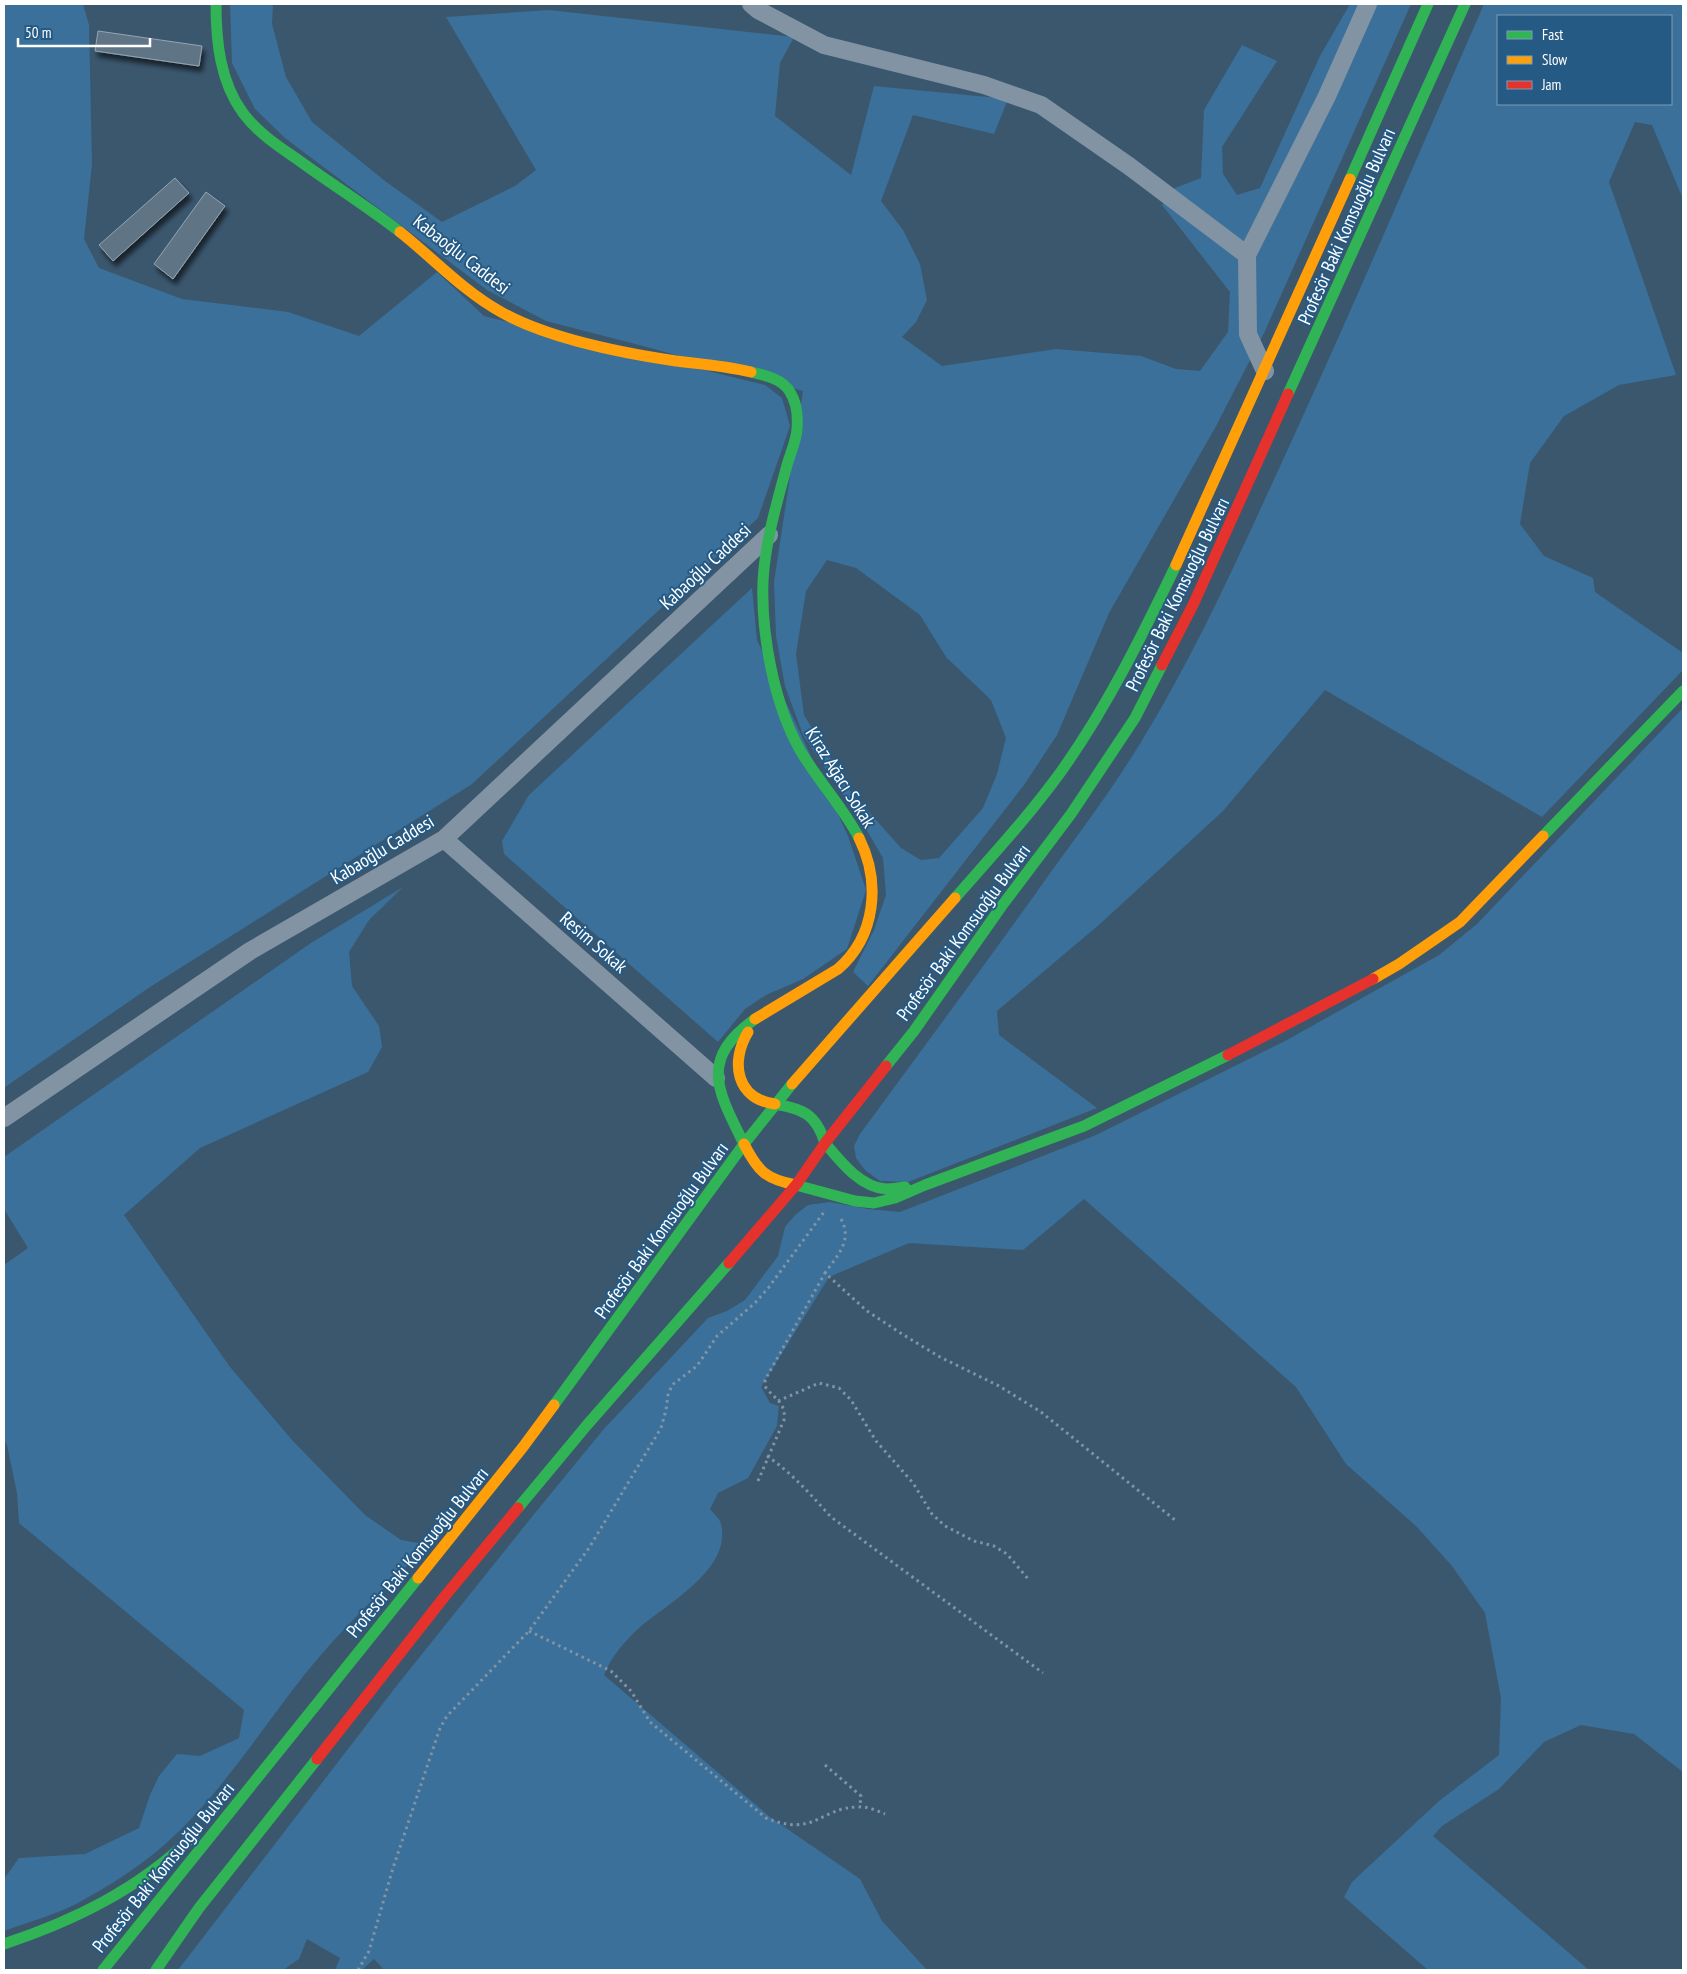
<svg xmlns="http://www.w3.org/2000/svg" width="1687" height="1974" font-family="'PT Sans Narrow',sans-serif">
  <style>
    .green { fill: #3a709a; fill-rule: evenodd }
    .building { fill: #5e7485; stroke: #95a5b3; filter: url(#shadow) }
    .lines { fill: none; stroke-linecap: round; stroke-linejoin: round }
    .path { stroke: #8294a4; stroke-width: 3; stroke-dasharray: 2.5 4; stroke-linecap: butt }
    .street { stroke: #8294a4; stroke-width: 18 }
    .fast { stroke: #30b455; stroke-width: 11 }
    .slow { stroke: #ff9f0a; stroke-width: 11 }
    .jam { stroke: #e5322d; stroke-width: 11 }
    .labels { text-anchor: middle; stroke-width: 4; stroke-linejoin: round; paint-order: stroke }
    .street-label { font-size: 19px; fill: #fff; stroke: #255a84 }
  </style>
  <defs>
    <filter id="shadow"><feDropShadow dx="3" dy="5.5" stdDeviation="2.5" flood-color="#0009"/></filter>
  </defs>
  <rect width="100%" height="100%" fill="#3b576e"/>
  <path class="green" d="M4 4H83L89 25 92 164 84 239 99 268 182 299 288 312 359 336 437 272 484 316 765 385 782 398 790 426 758 518 472 784 150 987 5 1087 4 1084Z
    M230 4H273L272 24 286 77 312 122 385 181 442 222 515 186 536 170 446 17 549 10 794 37 780 63 775 116 851 175 874 86 1008 99 994 134 913 115 881 201 903 230 920 264 927 300 916 322 902 337 942 366 1056 349 1141 356 1176 369 1200 371 1228 332 1230 292 1162 205 1175 188 1201 178 1204 110 1242 45 1277 61 1222 147 1223 174 1237 195 1260 188 1320 56 1350 4H1411L1265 331 1215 428 1109 613 1057 735 1024 785 868 986 853 972 874 930 886 895 883 858 863 824 803 735 785 686 776 636 774 582 803 391 647 347 546 321 487 290 285 138 255 109 232 63ZM827 560 856 568 920 615 946 657 991 700 1006 738 997 774 983 808 939 858 921 860 901 848 851 792 804 715 796 654 806 591Z
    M1484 4H1683V199L1652 125 1635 122 1609 182 1676 375 1619 385 1564 416 1530 463 1520 524 1544 556 1593 578 1595 592 1683 653V670L1542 817 1325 690 1223 811 1101 923 997 1011 999 1035 1097 1108 908 1182 880 1181 865 1170 856 1158 854 1146 860 1134C923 1048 987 962 1048 876 1080 832 1113 788 1141 742 1198 649 1242 549 1287 451 1355 303 1419 153 1484 4ZM1498 16H1671V104H1498Z
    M752 588 757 640 848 836 866 890 847 949 803 979 766 995 745 1009 718 1042 504 854 502 841 529 795Z
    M1683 708V1772L1634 1734 1581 1725 1544 1742 1499 1789 1442 1826 1433 1836 1589 1970H1428L1344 1897 1352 1882 1439 1801 1499 1755 1501 1698 1485 1613 1452 1566 1416 1526 1346 1464 1296 1387 1084 1199 1023 1250 909 1243 829 1277 761 1387 770 1403 779 1406 777 1426 748 1478 718 1493 710 1509C713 1513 720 1519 721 1524 732 1570 666 1604 638 1629 624 1642 611 1657 604 1675L770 1817 860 1879 882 1921 927 1970H384L374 1959 362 1970H335L340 1958 307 1939 299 1959 283 1970H178L398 1684 535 1513 603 1430 708 1318 727 1311 745 1300 778 1256 785 1227 795 1215 808 1205 830 1202 868 1209 900 1212 1096 1135 1287 1040 1439 955 1477 924Z
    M403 887 369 920 349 952 352 986 379 1026 382 1047 368 1072 200 1148 124 1215 230 1367 292 1440 365 1515 401 1540 428 1545C386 1587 342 1628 305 1674 259 1732 219 1797 163 1846 138 1868 107 1887 78 1903 55 1915 28 1922 4 1931V1879L19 1858 85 1854 139 1828 150 1795 159 1776 177 1754 200 1756 239 1738 244 1710 19 1523 17 1493 7 1445 4 1441V1265L28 1248 4 1209V1157L311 943Z"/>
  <path class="building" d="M98 31 202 46 199 66 95 51Z
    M175 178 189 193 113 261 99 245Z
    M206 192 225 206 173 279 154 264Z"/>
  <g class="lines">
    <path class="path" d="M841 1219C853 1241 837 1256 825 1273L867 1311 902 1334 940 1357 999 1386 1041 1412 1175 1520
      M778 1401 819 1383 839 1388 851 1400 876 1441 913 1483 932 1514 945 1526 974 1541 994 1546 1007 1554 1029 1580
      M767 1456C792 1473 811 1495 831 1517L1043 1673
      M758 1481 784 1420C786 1403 776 1400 766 1388L765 1380 825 1273
      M529 1631 611 1671 631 1691 650 1722 766 1818C815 1838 820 1807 859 1807 868 1806 877 1811 885 1814
      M825 1765 861 1796 860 1806
      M358 1970 369 1951 393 1868 440 1728 447 1716 529 1631 589 1548 661 1428 666 1410 668 1395 672 1385 697 1366 717 1336 755 1303 769 1287 824 1212"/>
    <path class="street" d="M751 4 758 10 824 45 984 85 1041 105 1129 166 1247 255 1327 96 1368 4
      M1247 255 1248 334 1265 371
      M444 839 716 1078
      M4 1118 250 951 444 839 769 535"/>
    <path class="fast" d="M216 4C216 41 220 82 243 113 257 132 278 146 297 159 331 184 367 206 400 232
      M1350 179 1428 4
      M751 372C764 375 783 379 790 392 797 403 798 417 797 429 796 443 789 456 786 469 776 506 765 543 763 581 761 634 774 704 800 750 818 781 843 807 859 838
      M1288 394 1465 4
      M1543 836 1683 691
      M955 898C991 857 1028 817 1060 773 1106 709 1142 636 1176 565
      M886 1066 914 1031 1001 907 1071 814 1135 718 1162 665
      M775 1104C803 1109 816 1114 825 1143
      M825 1143C840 1161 860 1187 886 1189 892 1189 899 1188 905 1187
      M744 1144C718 1091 698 1060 755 1019
      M796 1185 855 1201 874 1203 895 1198 925 1185 1084 1126 1228 1055
      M554 1405 744 1144 792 1084
      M518 1508 587 1425 729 1263
      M4 1944C73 1921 137 1890 190 1839
      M103 1970 418 1578
      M156 1970 199 1908 317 1759"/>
    <path class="slow" d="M400 232C433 258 463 291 501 312 549 339 622 353 676 361 701 364 726 366 751 372
      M1176 565 1350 179
      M1373 979 1399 964 1460 922 1543 836
      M755 1019 838 969C876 936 881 882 859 838
      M748 1032C730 1062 736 1099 775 1104
      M792 1084 955 898
      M744 1144C758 1171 765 1179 796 1185
      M418 1578 523 1447 554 1405"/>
    <path class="jam" d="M1162 665 1193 605 1288 394
      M1228 1055 1373 979
      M729 1263 796 1185 825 1143 886 1066
      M317 1759 445 1596 518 1508"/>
  </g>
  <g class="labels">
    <g class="street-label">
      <text transform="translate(1346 226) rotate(-66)" y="7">Profesör Baki Komsuoğlu Bulvarı</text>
      <text transform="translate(462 254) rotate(38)" y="7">Kabaoğlu Caddesi</text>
      <text transform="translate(705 566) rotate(-43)" y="7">Kabaoğlu Caddesi</text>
      <text transform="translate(1177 594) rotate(-64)" y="7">Profesör Baki Komsuoğlu Bulvarı</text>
      <text transform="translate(841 777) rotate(58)" y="7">Kiraz Ağacı Sokak</text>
      <text transform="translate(382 849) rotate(-31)" y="7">Kabaoğlu Caddesi</text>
      <text transform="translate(963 932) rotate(-54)" y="7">Profesör Baki Komsuoğlu Bulvarı</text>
      <text transform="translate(594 942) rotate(41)" y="7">Resim Sokak</text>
      <text transform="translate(661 1230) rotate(-54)" y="7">Profesör Baki Komsuoğlu Bulvarı</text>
      <text transform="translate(417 1552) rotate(-51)" y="7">Profesör Baki Komsuoğlu Bulvarı</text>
      <text transform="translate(163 1867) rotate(-51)" y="7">Profesör Baki Komsuoğlu Bulvarı</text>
    </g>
  </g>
  <rect width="1687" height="1974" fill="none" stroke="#ffffff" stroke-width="10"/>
  <rect x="1497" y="15" width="175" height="90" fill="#255a84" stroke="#7c9cb5"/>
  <rect x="1507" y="31" width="25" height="8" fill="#30b455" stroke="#7c9cb5"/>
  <text x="1542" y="40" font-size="15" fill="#ffffff">Fast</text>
  <rect x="1507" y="56" width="25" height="8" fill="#ff9f0a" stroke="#7c9cb5"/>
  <text x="1542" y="65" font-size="15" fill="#ffffff">Slow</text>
  <rect x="1507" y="81" width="25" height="8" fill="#e5322d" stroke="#7c9cb5"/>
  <text x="1542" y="90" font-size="15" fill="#ffffff">Jam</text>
  <path d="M18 38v8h132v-8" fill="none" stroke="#ffffff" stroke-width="2.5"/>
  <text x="25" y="38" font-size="15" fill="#ffffff" stroke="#255a84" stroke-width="4" paint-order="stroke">50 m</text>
</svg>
